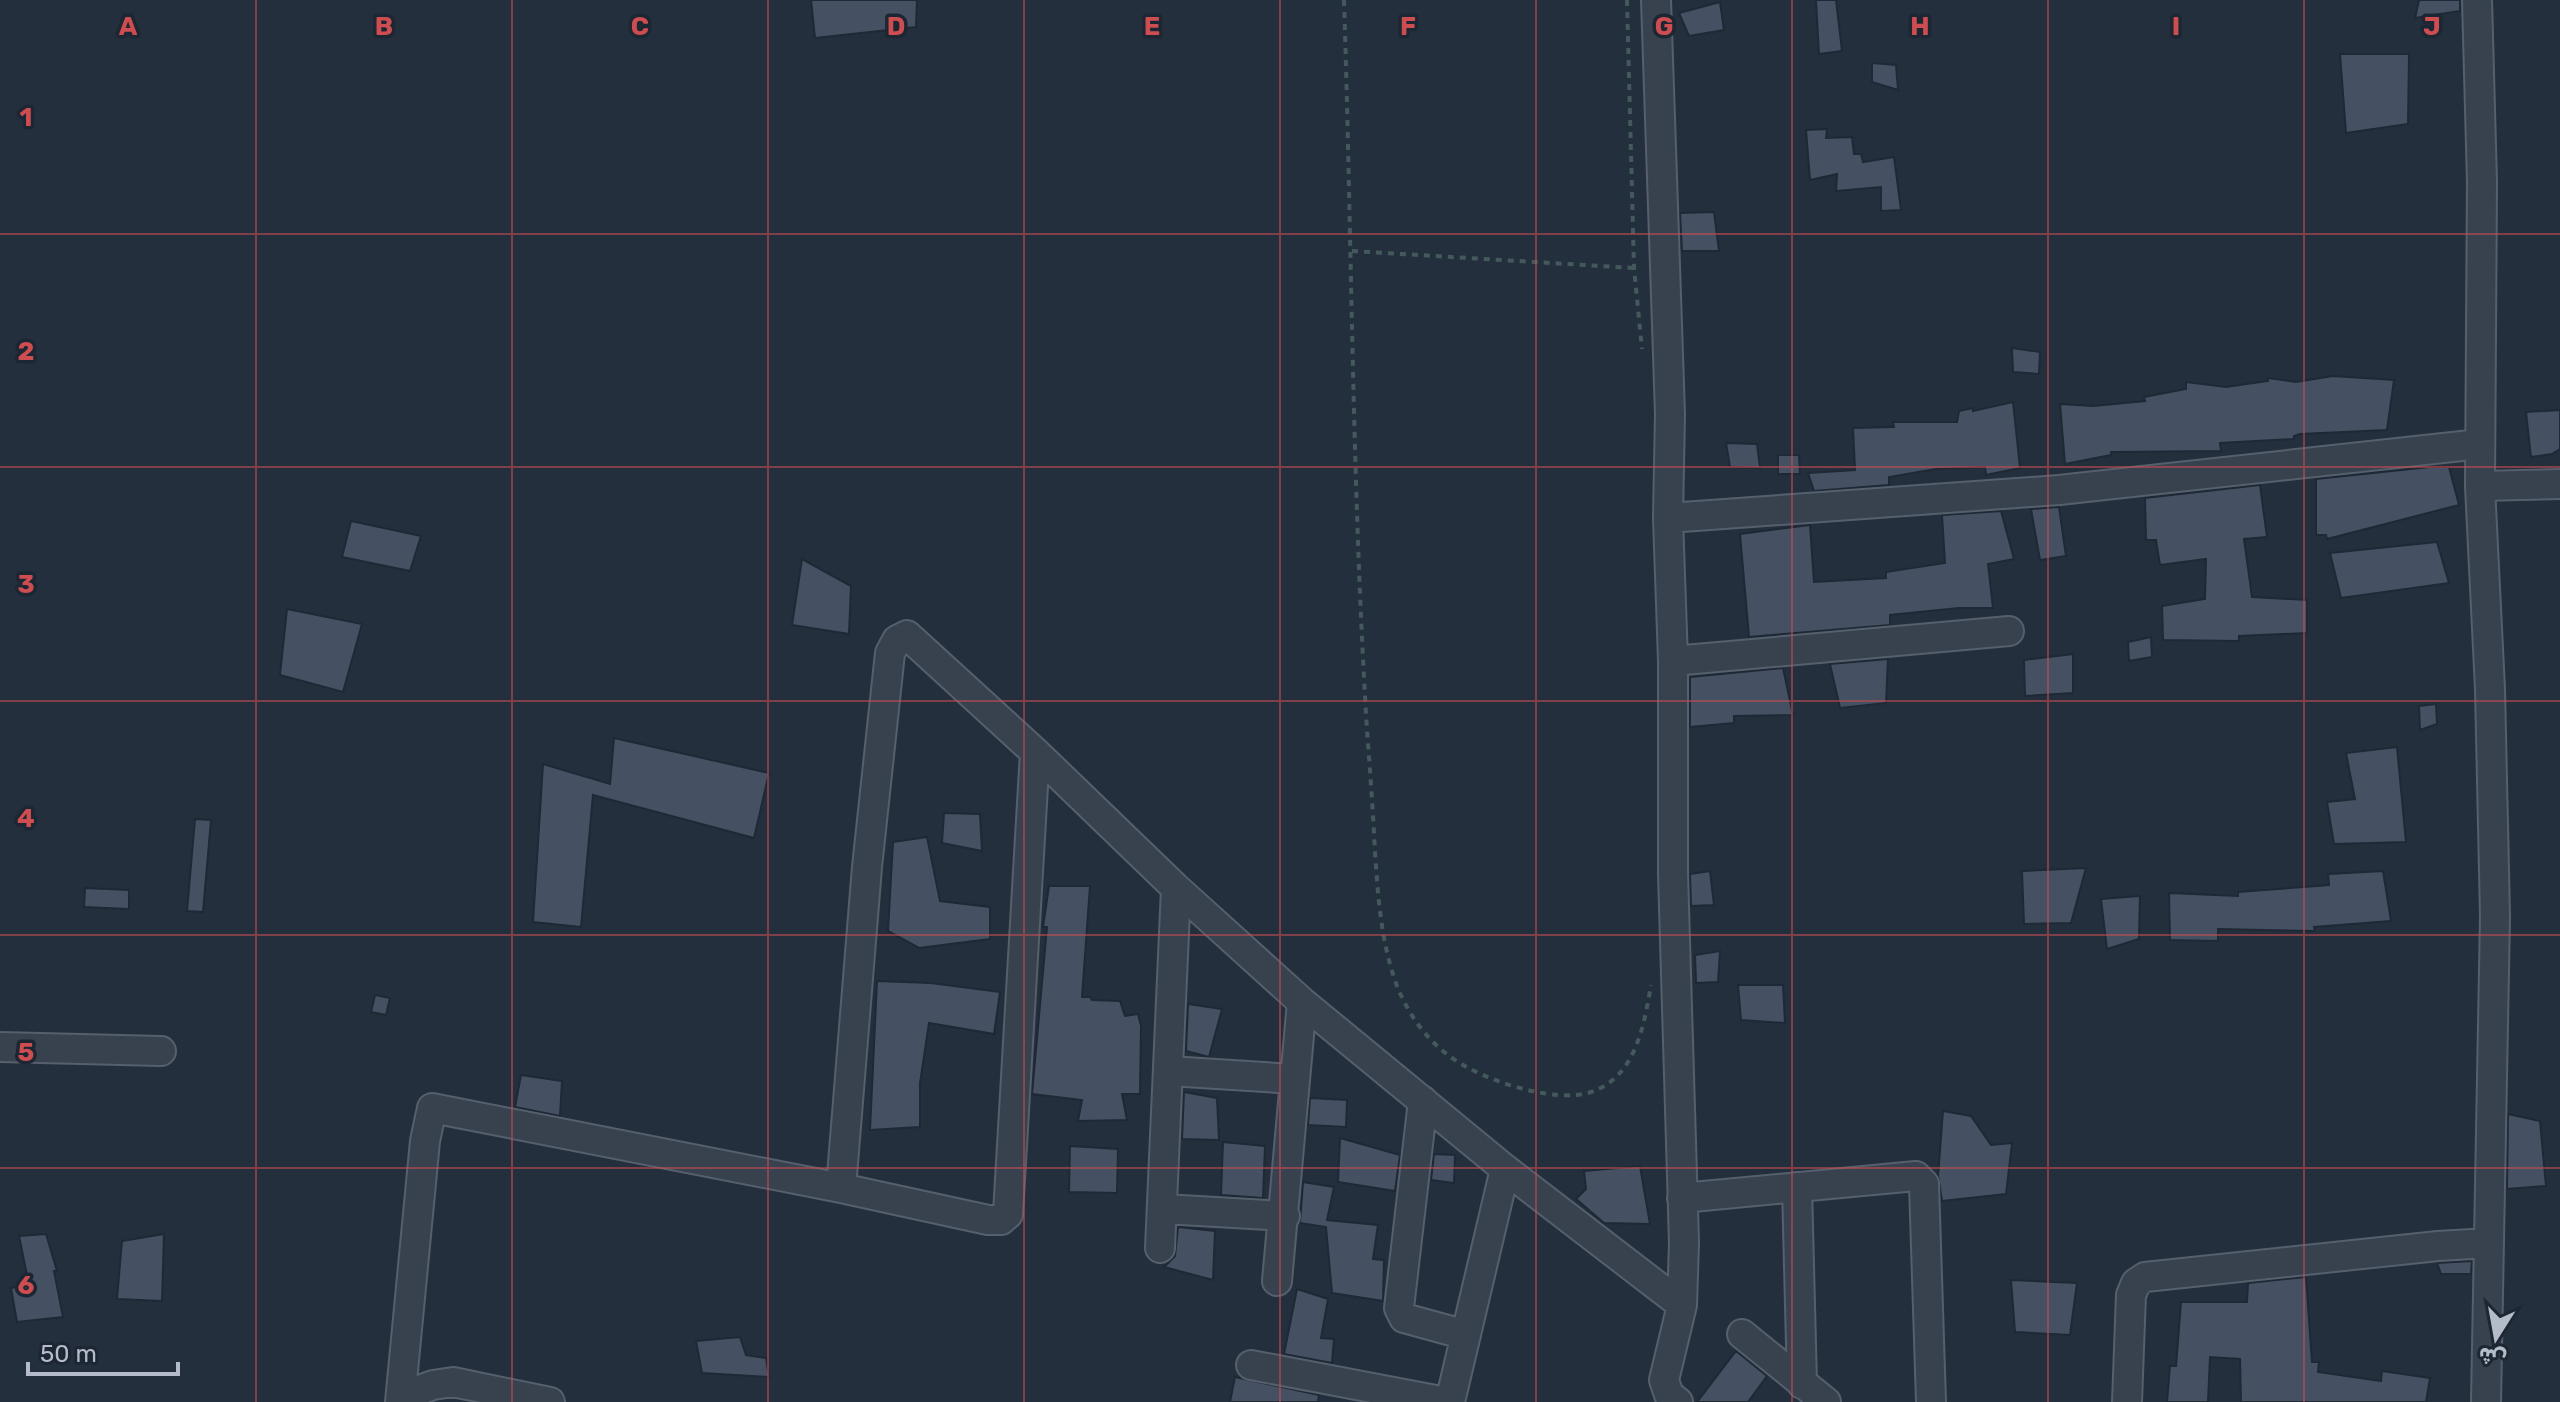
<svg xmlns="http://www.w3.org/2000/svg" width="2560" height="1402" font-family="Rubik,'Noto Naskh Arabic',sans-serif">
  <style>
    .building { fill: #455162; stroke: #1f2835; stroke-width: 2 }
    .lines { fill: none; stroke-linecap: round; stroke-linejoin: round }
    .minor-casing { stroke: #565f6c; stroke-width: 32 }
    .path { stroke: #44595c; stroke-width: 4; stroke-dasharray: 6 6; stroke-linecap: butt }
    .minor { stroke: #38414e; stroke-width: 28 }
    .grid { fill: none; stroke: #ce4d50; stroke-width: 2; stroke-opacity: 0.55 }
    .grid-label { font-size: 26px; text-anchor: middle; font-weight: bold; fill: #ce4d50; stroke: #1d2633; stroke-width: 7; stroke-linejoin: round; paint-order: stroke }
  </style>
  <rect width="100%" height="100%" fill="#242f3e"/>
  <path class="building" d="M811 0H917L916 27 815 38Z
    M1816 0H1836L1842 51 1819 54Z
    M2419 0H2460V11L2415 18Z
    M1720 2 1724 30 1689 36 1679 13Z
    M2340 54H2409L2408 124 2346 133Z
    M1872 63 1896 65 1898 90 1872 82Z
    M1827 129 1826 138 1852 137 1854 154H1861L1863 162 1894 157 1901 210 1881 211V187L1836 191 1837 174 1810 180 1806 130Z
    M1714 212 1719 251H1682L1680 213Z
    M2012 348 2040 352 2039 374 2013 372Z
    M2333 376 2394 380 2387 430 2300 434 2294 436V439L2220 443 2221 451 2111 452V455L2065 464 2060 404 2093 406 2145 401 2144 397 2186 389V382L2226 387 2268 381V378L2296 382Z
    M2013 402 2020 468 1986 475 1985 467 1936 469 1889 477V485L1814 491 1808 473 1855 470 1853 428 1894 427 1893 422H1957L1959 411 1973 408V411Z
    M2560 410V449L2552 454 2531 457 2526 412Z
    M1726 443 1757 444 1760 468 1730 467Z
    M1778 455H1799L1800 474H1778Z
    M2430 467H2449L2459 505 2327 539 2326 535H2316V479Z
    M2260 485 2267 537 2244 539 2252 597 2307 600V633L2239 636V641L2163 640 2162 606 2205 599 2206 559 2160 565 2156 540H2146L2145 498Z
    M2059 507 2066 556 2040 560 2031 509Z
    M2001 511 2014 559 1988 564 1993 608H1959L1890 615V625L1749 637 1740 534 1810 525 1814 582 1886 578V572L1945 563 1942 515Z
    M351 521 421 536 410 571 342 557Z
    M2437 542 2449 583 2341 598 2330 553Z
    M802 559 851 586 849 634 792 625Z
    M287 609 362 624 343 692 280 675Z
    M2151 637 2152 657 2129 661 2128 642Z
    M2073 654V693L2025 696 2024 660Z
    M1888 659 1886 703 1840 708 1830 664Z
    M1783 668 1793 715 1734 716V723L1690 727V677Z
    M2436 704 2437 724 2420 730 2419 706Z
    M614 738 769 773 754 838 593 795 581 927 533 922 543 764 610 784Z
    M2397 747 2406 842 2334 844 2327 802 2355 799 2346 753Z
    M944 813 980 814 982 851 942 843Z
    M195 819 211 820 203 912 187 911Z
    M927 837 940 901 990 907V939L919 948 888 931 893 842Z
    M2086 868 2071 923 2024 924 2022 871Z
    M1710 871 1714 905 1691 906 1690 874Z
    M2383 871 2391 921 2314 927 2315 931 2218 929V941L2170 940 2169 893 2238 896V892L2329 885 2328 874Z
    M1049 886H1090L1082 997H1090L1092 1000 1120 1001 1125 1016 1138 1014 1141 1026 1140 1094H1122L1127 1120 1078 1121 1082 1100 1032 1094 1047 927H1043Z
    M85 888 129 890V909L84 907Z
    M2140 896 2139 939 2107 949 2101 899Z
    M1720 951 1718 982 1696 983 1695 955Z
    M877 981 931 983 1000 992 994 1034 929 1023 920 1083V1127L870 1130Z
    M1738 985H1783L1785 1023 1741 1020Z
    M375 995 390 998 386 1015 371 1012Z
    M1188 1004 1222 1009 1209 1057 1186 1051Z
    M521 1075 562 1081 560 1116 515 1107Z
    M1184 1092 1217 1098 1219 1140 1182 1139Z
    M1310 1098 1347 1100 1346 1127 1308 1125Z
    M1943 1111 1971 1116 1991 1145 2012 1143 2006 1194 1942 1201 1938 1176Z
    M2508 1114 2540 1121 2546 1186 2507 1189Z
    M1340 1138 1400 1155 1395 1191 1338 1182Z
    M1223 1142 1265 1146 1263 1198 1221 1195Z
    M1070 1146 1118 1149 1117 1193 1069 1192Z
    M1434 1154 1455 1155 1454 1183 1431 1180Z
    M1640 1166 1650 1224 1604 1223 1576 1199 1586 1189 1584 1171Z
    M1303 1182 1334 1187 1327 1220 1378 1225 1373 1259 1384 1260 1383 1301 1332 1293 1326 1227 1300 1223Z
    M1178 1227 1215 1231 1213 1280 1164 1267 1175 1256Z
    M46 1234 57 1271H54L63 1317 17 1322 11 1288 29 1285 19 1236Z
    M164 1234 162 1301 117 1299 122 1241Z
    M2472 1261 2471 1274H2441L2437 1263Z
    M2306 1277 2312 1362H2319L2318 1372 2381 1381 2382 1371 2430 1378 2426 1402H2241L2240 1359 2210 1357 2208 1402H2167L2170 1366H2176L2181 1302H2247L2248 1283Z
    M2011 1280 2077 1283 2070 1335 2015 1332Z
    M1297 1289 1328 1299 1321 1338 1334 1339 1332 1363 1284 1354Z
    M740 1337 746 1355 766 1358 769 1377 702 1373 696 1341Z
    M1736 1351 1767 1376 1748 1402H1697Z
    M1235 1377 1319 1395 1318 1402H1230Z"/>
  <g class="lines">
    <g class="minor-casing">
      <path id="minor" d="M1656 0 1670 414 1668 518 1673 661V873L1684 1243 1682 1305 1664 1380 1669 1395 1678 1402
        M2477 0 2482 182 2480 486 2490 689 2495 916 2486 1402
        M2480 486 2560 484
        M1668 518 2059 490 2480 444
        M1673 661 2009 631
        M0 1047 161 1051
        M1169 1071 1294 1079
        M1423 1101 1399 1308 1404 1318 1466 1335
        M1797 1187 1802 1384
        M841 1188 867 867 890 653 897 640 907 635 1035 752 1176 888 1302 1002 1505 1169 1682 1305
        M1682 1198 1916 1176 1924 1184 1931 1402
        M1164 1209 1285 1216
        M1160 1248 1176 888
        M1277 1281 1302 1002
        M1742 1334 1826 1402
        M1251 1365 1446 1402
        M401 1397 433 1385 453 1382 550 1402
        M400 1402 425 1141 432 1108 841 1188 988 1220H1001L1008 1214 1035 752
        M1450 1402 1505 1169
        M2127 1402 2131 1295 2136 1283 2145 1277 2438 1246 2489 1243"/>
    </g>
    <path class="path" d="M1344 0C1352 243 1352 487 1367 730 1370 770 1373 811 1375 852 1378 897 1381 943 1397 986 1409 1016 1428 1042 1455 1060 1486 1081 1555 1104 1591 1092 1636 1077 1644 1025 1651 985
      M1627 0 1634 268 1642 349
      M1352 251 1634 268"/>
    <use href="#minor" class="minor"/>
  </g>
  <path class="grid" d="M256 0V1402M512 0V1402M768 0V1402M1024 0V1402M1280 0V1402M1536 0V1402M1792 0V1402M2048 0V1402M2304 0V1402M0 234H2560M0 467H2560M0 701H2560M0 935H2560M0 1168H2560"/>
  <g class="grid-label">
    <text x="128" y="35">A</text>
    <text x="384" y="35">B</text>
    <text x="640" y="35">C</text>
    <text x="896" y="35">D</text>
    <text x="1152" y="35">E</text>
    <text x="1408" y="35">F</text>
    <text x="1664" y="35">G</text>
    <text x="1920" y="35">H</text>
    <text x="2176" y="35">I</text>
    <text x="2432" y="35">J</text>
    <text x="26" y="126">1</text>
    <text x="26" y="360">2</text>
    <text x="26" y="593">3</text>
    <text x="26" y="827">4</text>
    <text x="26" y="1061">5</text>
    <text x="26" y="1294">6</text>
  </g>
  <g transform="translate(2496 1338) rotate(191)" stroke="#1d2633" stroke-width="6" paint-order="stroke">
  <path d="M0-6L14 30L0 20L-14 30Z" fill="#b4bcc9"/>
  <text y="-12" font-size="22" font-weight="bold" text-anchor="middle" fill="#b4bcc9">ش</text>
  </g>
  <path d="M28 1362v12h150v-12" fill="none" stroke="#b4bcc9" stroke-width="4"/>
  <text x="40" y="1362" font-size="24" fill="#b4bcc9" stroke="#1d2633" stroke-width="6" paint-order="stroke">50 m</text>
</svg>
